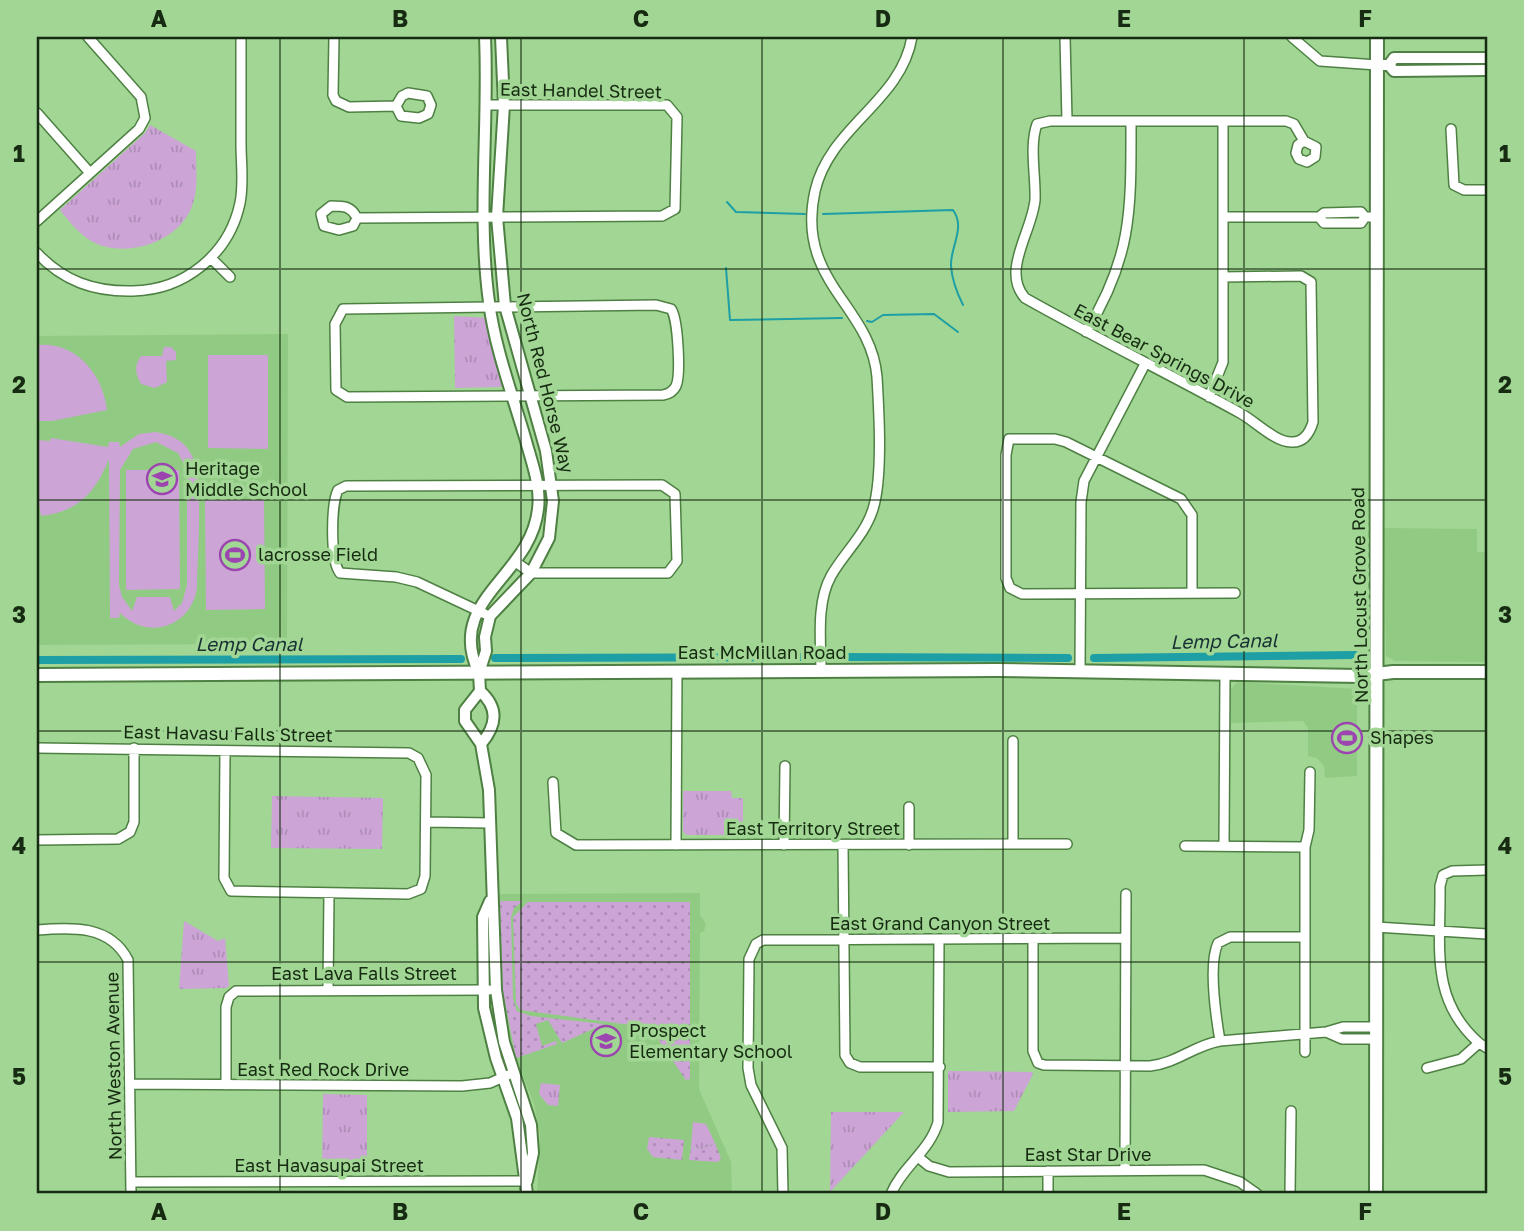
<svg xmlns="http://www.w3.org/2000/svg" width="1524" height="1231" font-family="'Golos Text',sans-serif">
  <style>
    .built { fill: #91cb83 }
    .grass { fill: url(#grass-dots) }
    .park { fill: url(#park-tufts) }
    .garden { fill: #cca4d6; fill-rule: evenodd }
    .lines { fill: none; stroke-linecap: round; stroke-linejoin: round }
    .stream { stroke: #1e9fa5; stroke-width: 2 }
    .canal { stroke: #1e9fa5; stroke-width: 8 }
    .minor-casing { stroke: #4e8043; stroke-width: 12 }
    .tertiary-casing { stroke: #4e8043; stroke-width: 14 }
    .secondary-casing { stroke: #4e8043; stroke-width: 16 }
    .minor { stroke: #fff; stroke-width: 9 }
    .tertiary { stroke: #fff; stroke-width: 10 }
    .secondary { stroke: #fff; stroke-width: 12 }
    .grid { fill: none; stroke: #162b11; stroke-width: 2; stroke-opacity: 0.55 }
    .labels { text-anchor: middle; stroke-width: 7; stroke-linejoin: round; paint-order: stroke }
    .street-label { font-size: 18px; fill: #162b11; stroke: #a1d694 }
    .poi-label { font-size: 18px; fill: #162b11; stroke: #a1d694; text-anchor: start }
    .water-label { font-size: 19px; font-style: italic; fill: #183133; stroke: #a1d694 }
    .neatline { fill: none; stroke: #162b11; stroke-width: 2.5 }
    .grid-label { font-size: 23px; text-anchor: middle; font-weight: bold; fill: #162b11 }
  </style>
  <defs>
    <pattern id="grass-dots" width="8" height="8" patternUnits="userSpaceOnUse" patternTransform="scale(1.75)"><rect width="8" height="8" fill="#cca4d6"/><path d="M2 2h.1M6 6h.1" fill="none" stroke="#ae8db7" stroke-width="1.8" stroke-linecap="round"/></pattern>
    <pattern id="park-tufts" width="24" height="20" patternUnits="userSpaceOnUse" patternTransform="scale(1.75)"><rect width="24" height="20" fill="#cca4d6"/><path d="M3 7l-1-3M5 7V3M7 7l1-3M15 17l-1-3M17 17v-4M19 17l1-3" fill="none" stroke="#ae8db7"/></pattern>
  </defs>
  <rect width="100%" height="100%" fill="#a1d694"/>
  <path class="built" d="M288 334 287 644 37 645V336Z
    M1384 528 1477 529V552H1487V662L1395 661 1386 656Z
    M1237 682 1357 689V776L1325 778 1324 766 1317 758 1308 756V728L1303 721 1231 723V689Z
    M700 893V915L706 924 704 931 700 933 699 1089 731 1162 732 1194H537L540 1135 534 1104 516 1058 504 1013 499 894Z"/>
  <path class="grass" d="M500 901H523L514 908 511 917 513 999 517 1011 531 1016 604 1024 562 1043 548 1020 536 1024 542 1046 556 1041 557 1044 516 1058 503 991Z
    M528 902H690V1079L686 1080 654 1033 646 1027 520 1010 516 1003 513 917Z
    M649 1137 684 1140 682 1160 653 1157 647 1149Z
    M715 1143 721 1158 718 1162 689 1160 691 1147 702 1149Z"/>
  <path class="park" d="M150 125 196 151C196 171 199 193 190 211 174 244 123 259 91 241 78 233 69 221 60 210L145 133Z
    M454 316 489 318 506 382 500 387 455 388Z
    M683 791H731L732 798H743V836L730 838 724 835H687L683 832Z
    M272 796 383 798 382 849 271 848Z
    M184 921 218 941 225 938 229 986 226 988 179 989Z
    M948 1071 1032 1072 1033 1074 1014 1111 948 1112Z
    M541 1083 560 1085 558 1106 548 1105 539 1094Z
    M323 1094 367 1095V1173H322Z
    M831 1112H904L830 1192Z
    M693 1122 706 1124 715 1143 702 1149 691 1147Z"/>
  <path class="garden" d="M37 345C76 341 103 374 107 410L52 421H37Z
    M164 347H171L176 352V360L166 361 167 382 155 388 141 384C135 373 134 366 141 356H162Z
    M208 355H268V449L208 448Z
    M155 432C171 434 186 441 193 458 204 482 197 558 197 588 191 627 148 641 120 613L119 618H110L109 459C96 491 79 512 41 516L37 491V440L50 441 51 438 108 447 109 442H119L120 447 139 434ZM156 442 178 453 187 469V585L182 603 174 611 170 597H137L132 611 122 597 119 585 120 470 133 449Z
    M126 470H179L180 589 126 590Z
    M205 500H264L265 609 206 610Z"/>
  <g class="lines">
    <path class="stream" d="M727 202 736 212 805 214
      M823 214 953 210C966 228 950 247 951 266 952 280 957 293 963 305
      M726 268 730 320 842 318
      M867 321 872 322 883 315 934 314 958 332"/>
    <path class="canal" d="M835 657 1068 658
      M495 658 811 657
      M1094 658 1355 655
      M37 660 461 659"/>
    <g class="minor-casing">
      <path id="minor" d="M334 37 333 95 336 101 349 107 396 106 402 96 408 93 427 96 431 105 428 114 419 118 401 116 396 106
        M1065 37 1067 121
        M1292 37 1320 61 1377 65
        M37 113 90 173
        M1451 129 1454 185 1464 190H1487
        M331 206C344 206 351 206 357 218L353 226 339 230 324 226 321 214Z
        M1223 217H1319
        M1365 217 1361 223H1324L1319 217 1324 213 1361 212 1365 217H1376
        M357 218 662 216 675 209 677 117 667 105H488
        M37 221 139 129 145 118 141 97 88 37
        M37 253C63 281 94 292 133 291 184 290 229 255 240 203 244 184 241 163 241 144 241 108 241 73 241 37
        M211 258 230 277
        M1223 277 1301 276 1311 282 1313 422C1310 432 1304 443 1291 442 1275 442 1255 421 1240 413 1169 374 1096 338 1025 298 1001 271 1032 232 1035 200 1036 177 1029 146 1037 124L1050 121H1286L1294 124 1304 141 1316 147 1315 157 1307 162 1299 159 1296 153 1298 145 1304 141
        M656 305 671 309C678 318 681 375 676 386 673 392 669 394 663 395L347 397 336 390 335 324 343 309Z
        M1086 332C1133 256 1131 208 1131 121
        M1209 397 1223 362V121
        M1192 593V515L1181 499 1066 442 1055 439H1009L1006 455V578L1010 588 1022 594 1235 593
        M485 614 417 582 396 577 340 573C330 561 331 504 338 490L346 486 662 485 675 494 677 561 668 573H531L517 563
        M821 671C821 641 816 603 831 576 844 553 865 535 873 509 883 477 879 411 877 377 871 305 795 282 815 191 830 126 901 102 912 37
        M1080 671 1081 502 1084 481 1145 364
        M1013 741V844
        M37 748 409 753 418 758 426 775 425 876 421 889 408 894 231 891 224 878 225 752
        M553 782 556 833 576 845 1067 844
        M909 807V845
        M426 822 490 823
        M37 840 118 839 130 832 134 822V748
        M676 845 677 671
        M784 845 785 766
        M843 845 845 1055 850 1063 860 1067H940
        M1185 846 1305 847
        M1224 846 1225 673
        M1376 927 1487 934
        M37 930C72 927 110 925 128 960L131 1194
        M1033 939V1051L1038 1063 1044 1065 1150 1066C1177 1063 1195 1045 1220 1041L1326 1032 1343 1027H1374
        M328 989 329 893
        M1326 1032 1342 1039H1374
        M1220 1041C1216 1017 1208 964 1218 943L1230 937H1305
        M1479 1043C1429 999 1441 946 1440 886L1443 875 1452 871 1487 870
        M1305 1052V847L1309 830 1310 772
        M1427 1068 1461 1059 1479 1043 1487 1048
        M130 1084 462 1086 490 1083 508 1075
        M226 1085V1007L229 997 236 991 489 990
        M918 1157 929 1166 949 1172 1204 1170 1240 1182 1257 1194
        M1125 1170 1126 894
        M1048 1171V1194
        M131 1182 527 1181
        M783 1194 782 1148 751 1085 748 1068 749 959 756 944 763 940 1126 938
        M891 1194C902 1167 930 1151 938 1122L939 939
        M1290 1194 1291 1111"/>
    </g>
    <g class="tertiary-casing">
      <path id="tertiary" d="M501 37 504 105 497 217 505 306 546 451 553 501 549 538 531 573 490 616 485 637 486 651 479 673 480 691 465 710V721L481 744 489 790 496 990 504 1042 531 1125 533 1153 527 1181
        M1377 65H1389L1394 58H1487
        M1389 65 1394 71 1487 70
        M479 673C444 600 531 577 538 509 541 486 532 463 526 441 513 396 495 349 489 302 477 214 489 126 485 37
        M480 691C499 708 497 725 481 744
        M490 901 483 917 484 1008 496 1058 517 1118 527 1194"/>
    </g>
    <g class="secondary-casing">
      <path id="secondary" d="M37 675 997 670 1360 676 1393 672H1487
        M1376 1194 1377 37"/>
    </g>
    <use href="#minor" class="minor"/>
    <use href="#tertiary" class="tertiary"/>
    <use href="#secondary" class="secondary"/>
  </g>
  <path class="grid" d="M280 37V1194M521 37V1194M762 37V1194M1003 37V1194M1244 37V1194M37 269H1487M37 500H1487M37 731H1487M37 962H1487"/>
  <defs>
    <g id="school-ring" transform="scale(1.575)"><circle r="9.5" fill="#a1d694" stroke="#9c44b0" stroke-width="1.5"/><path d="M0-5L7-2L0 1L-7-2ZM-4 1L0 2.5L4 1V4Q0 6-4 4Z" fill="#9c44b0"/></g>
    <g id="stadium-ring" transform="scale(1.575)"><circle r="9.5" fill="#a1d694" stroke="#9c44b0" stroke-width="1.5"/><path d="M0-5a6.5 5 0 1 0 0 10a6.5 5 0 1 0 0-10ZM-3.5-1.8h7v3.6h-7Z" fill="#9c44b0"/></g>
  </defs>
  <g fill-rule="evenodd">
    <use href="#school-ring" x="162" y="479"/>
    <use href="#stadium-ring" x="235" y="555"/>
    <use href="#stadium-ring" x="1347" y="738"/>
    <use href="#school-ring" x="606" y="1041"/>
  </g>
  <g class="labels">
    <g class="street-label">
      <text transform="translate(581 91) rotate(1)" y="6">East Handel Street</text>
      <text transform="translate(1164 356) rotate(28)" y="6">East Bear Springs Drive</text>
      <text transform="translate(545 383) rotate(76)" y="6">North Red Horse Way</text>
      <text transform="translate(1360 595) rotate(-91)" y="6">North Locust Grove Road</text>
      <text x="762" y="659">East McMillan Road</text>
      <text transform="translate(228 734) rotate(1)" y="6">East Havasu Falls Street</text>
      <text x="813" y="835">East Territory Street</text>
      <text x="940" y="930">East Grand Canyon Street</text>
      <text x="364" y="980">East Lava Falls Street</text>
      <text transform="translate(114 1066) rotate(-91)" y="6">North Weston Avenue</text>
      <text x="323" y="1076">East Red Rock Drive</text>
      <text x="1088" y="1161">East Star Drive</text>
      <text x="329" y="1172">East Havasupai Street</text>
    </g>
    <g class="poi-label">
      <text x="185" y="475">Heritage<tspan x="185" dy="21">Middle School</tspan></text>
      <text x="258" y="561">lacrosse Field</text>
      <text x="1370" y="744">Shapes</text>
      <text x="629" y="1037">Prospect<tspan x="629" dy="21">Elementary School</tspan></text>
    </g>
    <g class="water-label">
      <text transform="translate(1224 641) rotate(-1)" y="7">Lemp Canal</text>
      <text x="249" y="651">Lemp Canal</text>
    </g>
  </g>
  <rect width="1524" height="1231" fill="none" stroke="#a1d694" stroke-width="77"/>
  <rect x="38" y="38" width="1448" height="1154" class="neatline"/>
  <g class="grid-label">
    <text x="159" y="27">A</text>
    <text x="400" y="27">B</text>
    <text x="641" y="27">C</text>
    <text x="883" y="27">D</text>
    <text x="1124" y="27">E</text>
    <text x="1365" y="27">F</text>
    <text x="19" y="162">1</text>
    <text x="1505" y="162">1</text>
    <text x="19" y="393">2</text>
    <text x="1505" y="393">2</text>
    <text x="19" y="623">3</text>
    <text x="1505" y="623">3</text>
    <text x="19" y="854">4</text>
    <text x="1505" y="854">4</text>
    <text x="19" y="1085">5</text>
    <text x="1505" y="1085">5</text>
    <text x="159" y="1220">A</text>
    <text x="400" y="1220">B</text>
    <text x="641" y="1220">C</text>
    <text x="883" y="1220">D</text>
    <text x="1124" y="1220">E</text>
    <text x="1365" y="1220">F</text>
  </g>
</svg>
